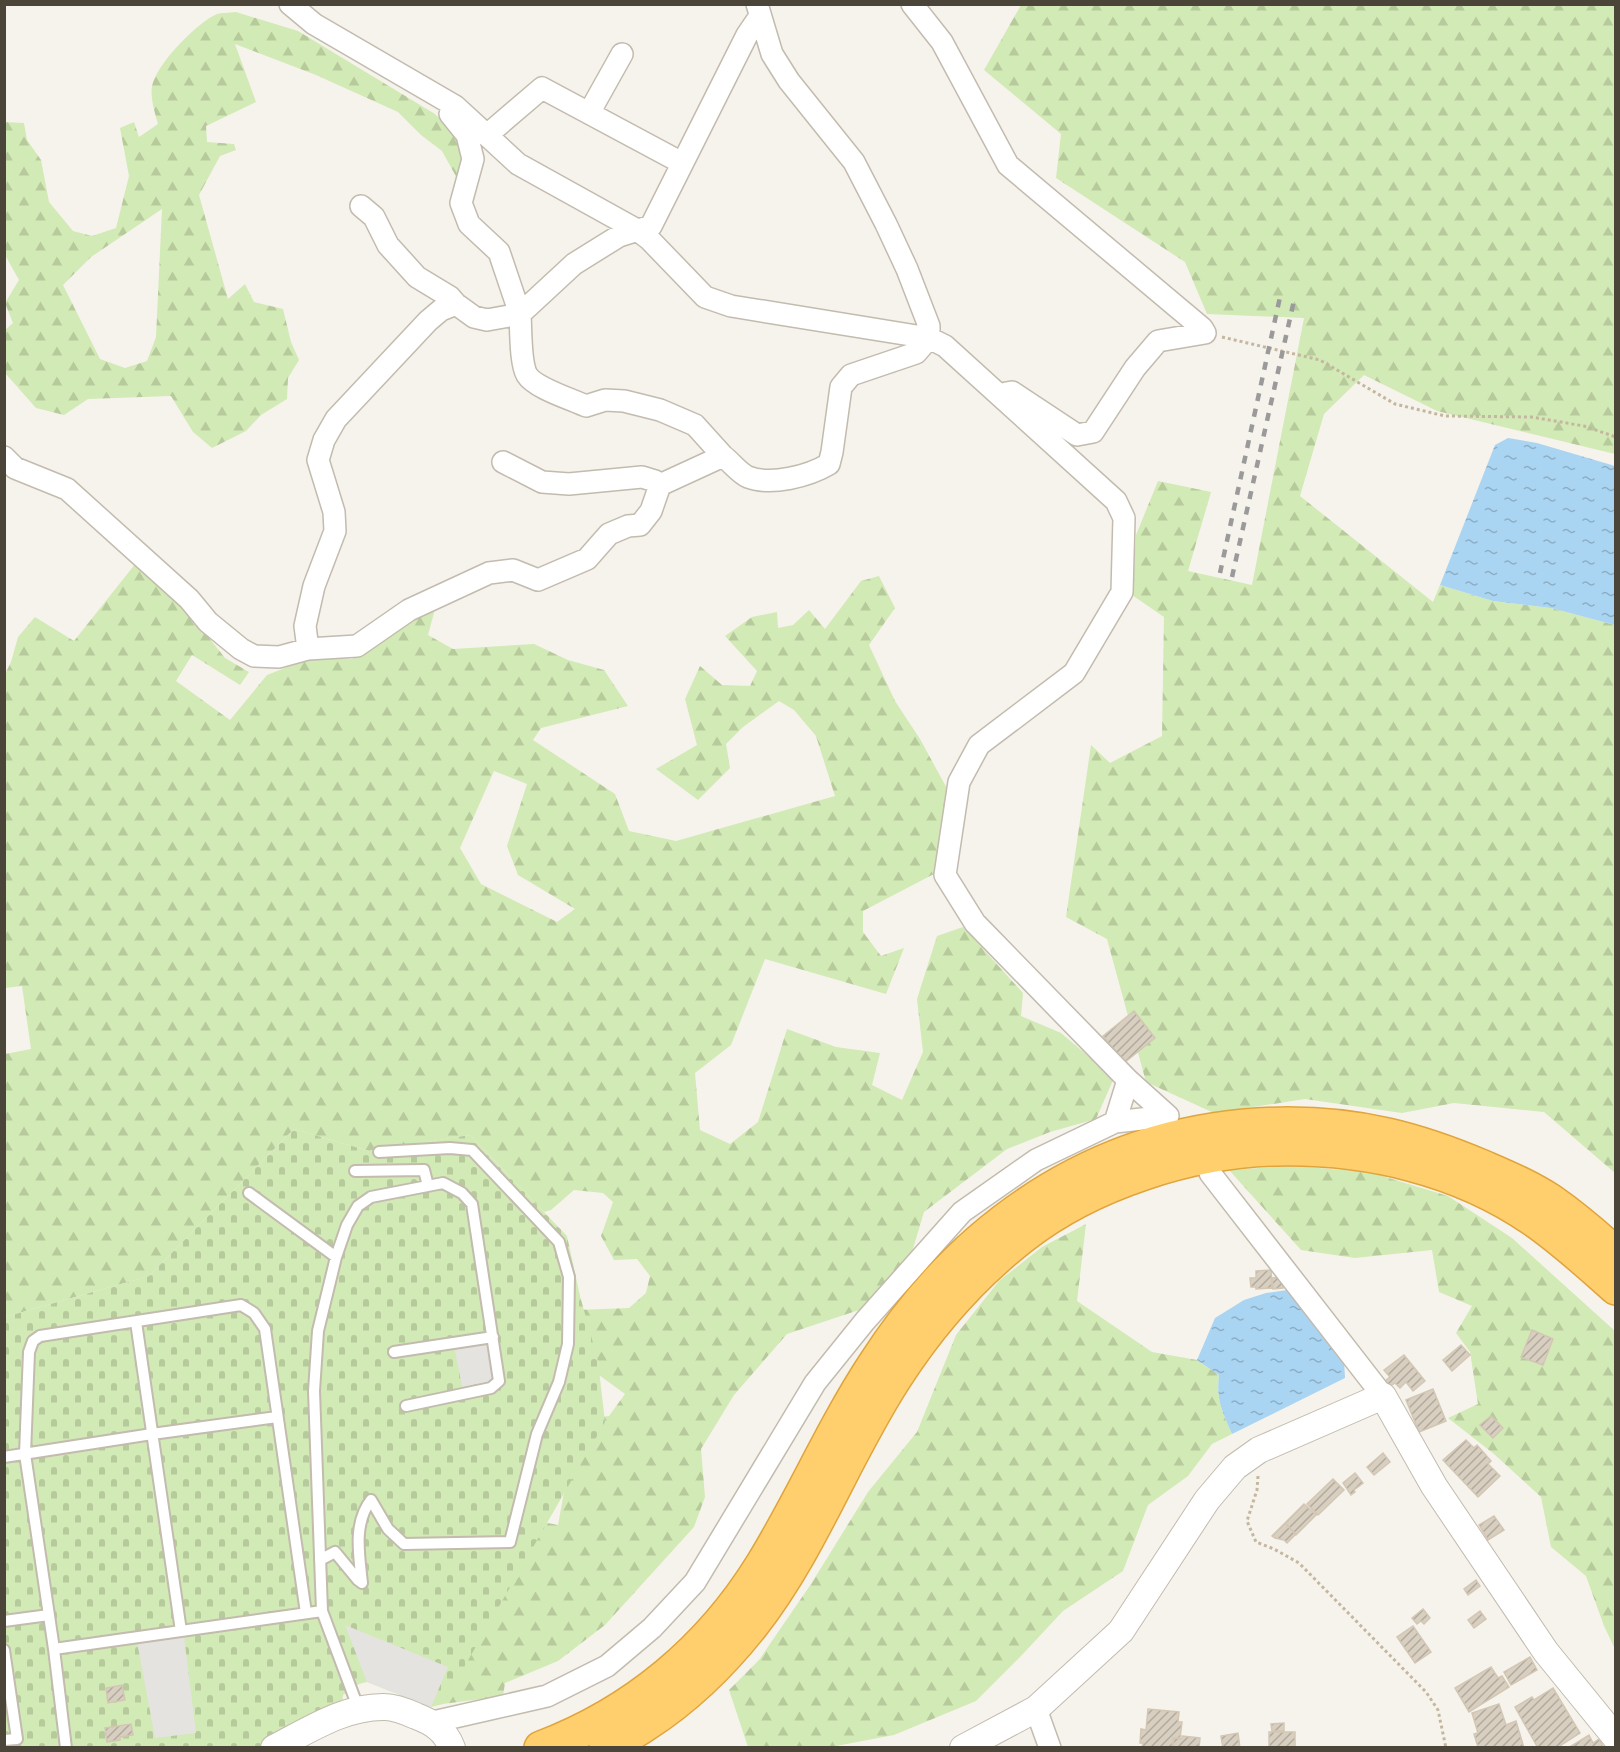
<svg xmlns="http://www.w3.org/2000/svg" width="1620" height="1752" font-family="'Nunito Sans',sans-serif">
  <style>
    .forest { fill: url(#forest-firs); fill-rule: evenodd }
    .cemetery { fill: url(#cemetery-stones) }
    .parking { fill: #e5e3e0 }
    .water { fill: url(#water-ripples) }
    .building { fill: url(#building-hatch); stroke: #d3c7b4; stroke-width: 1.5 }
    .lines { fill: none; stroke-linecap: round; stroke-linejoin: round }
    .service-casing { stroke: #c2bbae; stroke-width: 14 }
    .minor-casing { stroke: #c2bbae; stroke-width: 24 }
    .tertiary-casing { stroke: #c2bbae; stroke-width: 28 }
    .motorway-casing { stroke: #e0a43c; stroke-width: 36 }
    .path { stroke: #c4b79f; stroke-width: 3; stroke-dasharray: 3 3; stroke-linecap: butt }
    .service { stroke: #fff; stroke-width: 10 }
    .minor { stroke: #fff; stroke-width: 21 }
    .tertiary { stroke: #fff; stroke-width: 26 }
    .motorway { stroke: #ffcf6e; stroke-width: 33 }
    .rail { stroke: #9a9a9a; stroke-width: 4.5; stroke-dasharray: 8 8; stroke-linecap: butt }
  </style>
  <defs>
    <pattern id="forest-firs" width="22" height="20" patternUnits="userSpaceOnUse" patternTransform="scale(1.5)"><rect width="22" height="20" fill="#d2eab5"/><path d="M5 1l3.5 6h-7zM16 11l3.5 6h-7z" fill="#b6ca9c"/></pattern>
    <pattern id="cemetery-stones" width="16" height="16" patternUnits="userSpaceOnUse" patternTransform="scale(1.5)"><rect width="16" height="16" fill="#d2eab5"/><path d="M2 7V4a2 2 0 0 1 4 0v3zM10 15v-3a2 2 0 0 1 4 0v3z" fill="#b6ca9c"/></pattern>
    <pattern id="water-ripples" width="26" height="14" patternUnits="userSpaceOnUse" patternTransform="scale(1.5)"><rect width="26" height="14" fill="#a9d4f2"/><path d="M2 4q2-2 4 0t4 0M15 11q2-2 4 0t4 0" fill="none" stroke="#8caec5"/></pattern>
    <pattern id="building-hatch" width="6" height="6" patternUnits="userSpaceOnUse" patternTransform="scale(1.5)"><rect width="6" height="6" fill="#d8cfc1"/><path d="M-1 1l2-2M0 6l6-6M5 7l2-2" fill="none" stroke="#b1aa9e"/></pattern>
  </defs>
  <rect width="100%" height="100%" fill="#f6f3ec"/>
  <path class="forest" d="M1021 5H1615V454L1437 411 1364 375 1324 414 1300 496 1433 602 1440 585 1493 601 1551 608 1615 625V1173L1544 1112 1454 1103 1402 1113 1305 1099 1214 1113 1146 1082 1107 939 1066 917 1091 745 1110 763 1162 736 1164 617 1132 595 1136 535 1158 481 1211 492 1188 571 1252 585 1304 318 1207 314 1185 262 1056 178 1061 134 984 70Z
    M236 12 298 31 435 114 460 140 464 161 458 180 442 151 421 135 398 112 316 75 235 44 256 102 206 126 207 142 234 144 236 150 220 156 199 195 228 299 245 284 254 302 283 309 291 342 299 360 288 378 287 399 261 415 246 431 212 448 193 432 171 396 88 399 64 415 36 408 5 373V330L13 323 5 303 19 280 5 255V122L24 123 27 140 41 160 49 202 73 231 92 236 116 228 129 176 120 128 134 122 139 137 158 124C155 113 150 98 152 86 157 64 193 27 213 16 219 12 229 13 236 12ZM162 209 156 337 147 361 125 368 100 359 63 285 91 257Z
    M136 563 179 600 225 658 249 672 240 685 192 655 176 681 230 720 267 675 313 657 352 659 412 617 435 609 428 635 453 649 534 644 568 660 604 670 628 706 541 728 533 740 615 794 629 831 676 841 835 796 816 736 794 710 779 701 743 727 726 744 730 768 698 800 656 769 697 745 685 699 700 666 722 685 750 686 757 671 725 636 752 617 777 612 778 628 793 625 809 610 825 629 861 581 879 576 895 608 869 645 895 701 920 739 950 794 934 874 863 911V932L881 956 904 948 886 994 765 959 731 1045 695 1073 700 1130 730 1144 758 1122 787 1029 836 1047 880 1053 872 1085 902 1100 923 1052 917 999 937 936 963 927 1023 993 1021 1016 1061 1033 1114 1078 1096 1119 1050 1132 1007 1149 924 1212 909 1262 874 1305 787 1334 734 1395 701 1449 705 1497 694 1527 605 1625 558 1661 505 1683 503 1696 443 1704 458 1635 527 1519 558 1525 568 1470 587 1419 609 1416 625 1394 577 1359V1310L629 1308 646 1293 650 1276 637 1259 614 1260 601 1236 613 1202 603 1193 574 1190 551 1210 544 1212 470 1135 369 1151 294 1129 149 1276 5 1317V1054L31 1049 22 986 5 988V674L11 662 18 637 35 617 74 641ZM494 771 527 784 507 846 518 875 575 909 557 922 481 884 460 848Z
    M1293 1166 1369 1172 1448 1196 1512 1238 1615 1331V1649L1604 1626 1586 1576 1551 1547 1541 1497 1494 1454 1448 1418 1478 1404 1470 1352 1456 1333 1472 1306 1439 1292 1432 1250 1355 1258 1301 1250 1229 1170Z
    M1086 1224 1077 1301 1152 1352 1197 1360 1219 1375C1216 1400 1222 1411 1232 1434L1212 1444 1188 1476 1148 1505 1123 1571 1063 1611 1021 1656 976 1701 894 1735 831 1747H748L729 1690 759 1660 811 1584 868 1492 917 1432 956 1335 999 1281 1042 1247Z"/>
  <path class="cemetery" d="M294 1129 369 1151 470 1135 567 1236 580 1296 598 1361 605 1422 443 1704 431 1707 367 1682 359 1684 343 1695 342 1706 261 1747 5 1748V1317L149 1276Z"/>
  <path class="parking" d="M486 1335 493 1381 462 1387 453 1340Z
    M345 1625 448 1667 431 1707 367 1682Z
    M184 1636 196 1733 155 1738 137 1642Z"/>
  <path class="water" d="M1508 438 1537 443 1615 466V625L1551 608 1493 601 1440 585 1495 445Z
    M1287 1290 1344 1360 1345 1378 1232 1434C1222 1411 1216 1400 1219 1375L1197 1360 1215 1318 1244 1300 1266 1293Z"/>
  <path class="building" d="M1134 1011 1155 1038 1124 1063 1103 1036Z
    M1271 1270 1272 1288 1256 1289V1287H1251L1250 1278H1256V1271Z
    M1282 1277 1283 1288 1273 1289 1272 1278Z
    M1532 1330 1553 1339 1543 1365 1521 1357Z
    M1461 1345 1470 1355 1452 1371 1443 1360Z
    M1404 1355 1425 1381 1413 1391 1406 1382 1400 1388 1395 1383 1389 1387 1385 1381 1390 1377 1384 1370Z
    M1433 1389 1446 1421 1419 1432 1406 1400Z
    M1491 1416 1503 1428 1493 1438 1480 1425Z
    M1466 1440 1474 1448 1477 1445 1491 1461 1488 1464 1500 1476 1478 1497 1443 1460Z
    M1383 1453 1390 1462 1374 1475 1367 1467Z
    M1355 1473 1363 1483 1354 1490 1355 1492 1351 1495 1343 1483Z
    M1333 1479 1344 1490 1318 1515 1307 1504Z
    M1304 1504 1316 1515 1296 1535 1285 1523Z
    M1494 1516 1504 1530 1488 1540 1479 1525Z
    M1285 1523 1296 1534 1287 1543 1284 1540 1275 1538 1272 1536Z
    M1476 1580 1480 1586 1468 1595 1464 1589Z
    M1423 1609 1430 1618 1424 1624 1421 1621 1417 1624 1412 1618Z
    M1480 1611 1486 1619 1474 1628 1468 1620Z
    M1413 1626 1431 1652 1415 1663 1397 1637Z
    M1530 1657 1537 1670 1511 1685 1504 1672Z
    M1491 1667 1498 1678 1502 1676 1509 1687 1469 1712 1455 1688Z
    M122 1685 125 1700 108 1703 106 1688Z
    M1553 1688 1580 1733 1561 1745 1562 1748H1538L1515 1707 1532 1697 1534 1700Z
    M1499 1704 1506 1725 1516 1721 1524 1748 1478 1747 1474 1734 1478 1733 1472 1713Z
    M1148 1709 1179 1712 1178 1722H1182L1180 1738H1173L1172 1748H1142L1143 1743H1140L1141 1729 1146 1730Z
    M1284 1723V1731H1272L1271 1724Z
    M131 1724 133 1735 120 1737V1740L107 1742 105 1728Z
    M1269 1732H1295V1748H1269Z
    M1238 1733 1240 1748H1223L1221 1736Z
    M1589 1735 1593 1743 1599 1739 1604 1748H1568Z
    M1182 1736 1200 1738 1199 1748H1173L1174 1738 1182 1739Z"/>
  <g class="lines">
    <g class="service-casing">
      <path id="service" d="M355 1171 424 1170 428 1186
        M249 1193 336 1257
        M136 1322 181 1631
        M394 1352 493 1337
        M4 1457 152 1434 277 1417
        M320 1560 335 1552 358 1580 362 1583C359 1555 353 1523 371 1500L388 1529 404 1544 510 1542 537 1434 559 1382 568 1344 569 1277 559 1242 472 1150 450 1148 379 1152
        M4 1621 49 1615
        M54 1649 322 1611
        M4 1650 17 1739 4 1740
        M359 1710 322 1611 314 1391 318 1331 336 1257 347 1225 358 1206 371 1197 443 1183 462 1193 472 1204 499 1381 491 1388 406 1406
        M66 1748 54 1649 25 1454 29 1352 33 1341 40 1336 241 1305 254 1313 265 1329 306 1613"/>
    </g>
    <g class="minor-casing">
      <path id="minor" d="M290 4 314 24 455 106 518 164 637 230 649 239 705 297 731 306 929 338 945 346 1116 501 1124 518 1122 592 1074 673 979 745 959 782 945 875 975 923 1128 1080 1115 1122
        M912 4 942 42 1008 165 1202 328 1205 333 1158 341 1135 368 1093 432 1077 435 1012 392 1006 393
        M589 113 622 54
        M487 135 542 88 682 163
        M361 206 374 217 388 245 417 277 450 297 456 304 474 317 487 320 520 314 499 252 469 224 461 203 473 159 467 135 450 114
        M723 456 695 425 660 410 624 401 605 400 586 406C571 399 535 388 527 375 520 363 521 329 520 314L574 264 619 236 651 226 747 35 760 16
        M4 457 15 468 67 489 189 599 208 622 241 649 254 656 279 657 308 649 357 646 409 610 489 573 513 570 538 580 587 559 609 534 628 526 640 525 651 511 660 485 723 456C731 462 739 473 748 477 771 486 809 476 829 464L832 452 841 387 851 375 916 353 929 338V326L907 269 886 224 854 162 789 81 772 54 757 4
        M503 462 542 482 569 484 642 477 655 481 660 485
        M308 649 305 626 314 586 335 531 334 512 318 460 324 440 336 419 428 321 441 310 456 304
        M1128 1080 1168 1116
        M1210 1173 1383 1396
        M1036 1709 1050 1748
        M433 1722 547 1696 607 1666 652 1628 695 1582 815 1383 865 1321 962 1212 1036 1160 1115 1122 1168 1116"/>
    </g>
    <g class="tertiary-casing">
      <path id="tertiary" d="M274 1748C309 1730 345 1706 385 1707 395 1707 407 1712 416 1716 434 1723 445 1730 452 1748
        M963 1748 1036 1709 1121 1631 1207 1500 1235 1467 1259 1450 1383 1396 1434 1486 1546 1652 1616 1738"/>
    </g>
    <g class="motorway-casing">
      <path id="motorway" d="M541 1748C634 1713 710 1649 762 1565 802 1500 832 1429 874 1365 968 1218 1110 1125 1288 1124 1360 1124 1417 1139 1483 1167 1506 1177 1530 1187 1551 1201 1574 1217 1595 1235 1616 1254
        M606 1748C619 1740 633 1733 646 1724 686 1698 722 1663 752 1625 811 1550 843 1458 895 1378 929 1325 973 1275 1023 1236 1091 1183 1191 1151 1276 1149 1366 1147 1459 1168 1534 1220 1563 1240 1589 1264 1616 1288"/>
    </g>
    <path class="path" d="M1222 337 1320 360 1395 404 1445 416 1531 417 1584 426 1616 437
      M1258 1476 1257 1490 1247 1521 1256 1542 1274 1549 1299 1563 1426 1692 1438 1710 1446 1748"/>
    <use href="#service" class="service"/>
    <use href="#minor" class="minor"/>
    <use href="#tertiary" class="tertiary"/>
    <use href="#motorway" class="motorway"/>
    <path class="rail" d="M1220 573 1280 297
      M1232 577 1295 296"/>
  </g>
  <rect width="1620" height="1752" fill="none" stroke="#4b4439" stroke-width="12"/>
</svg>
